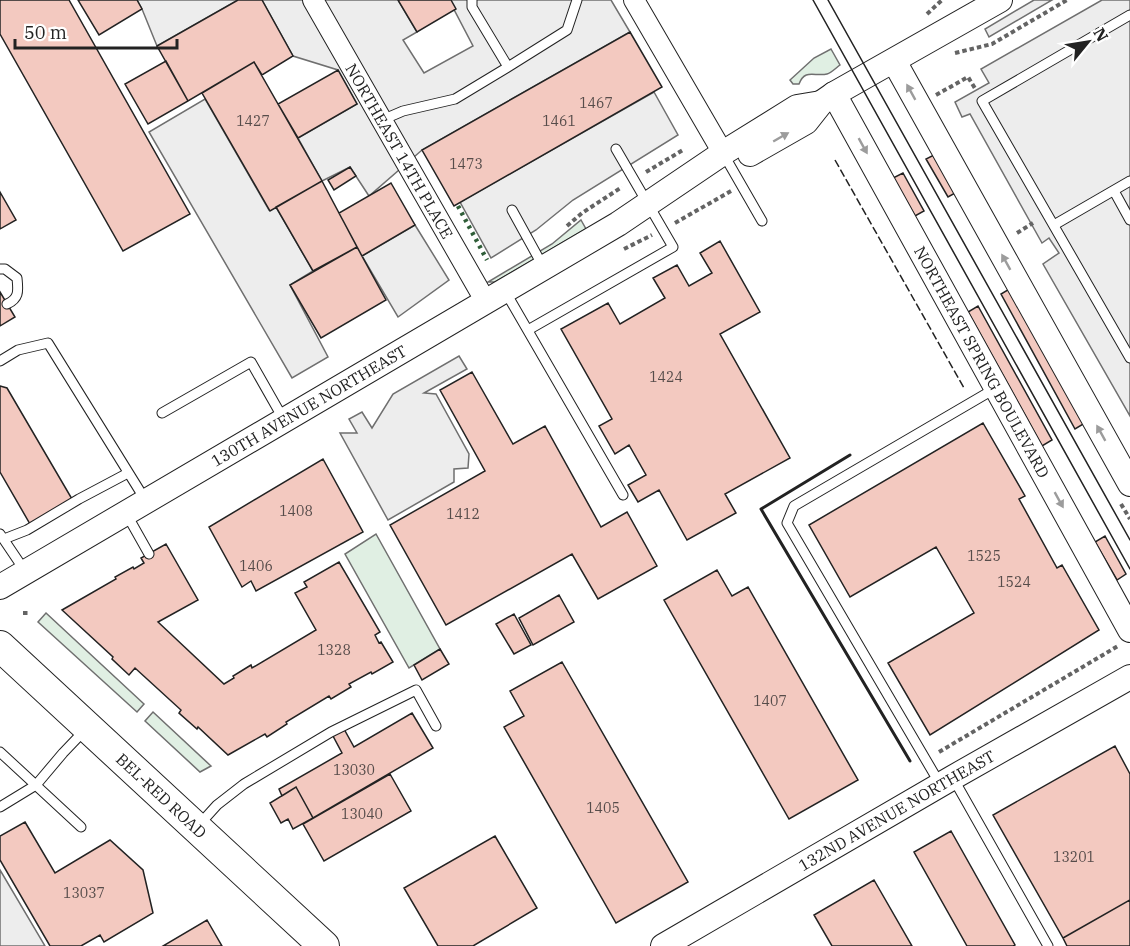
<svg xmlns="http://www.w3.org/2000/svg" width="1130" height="946" font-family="'IBM Plex Serif',serif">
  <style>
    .green { fill: #e0efe3; stroke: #6f6f6f; stroke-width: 1.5 }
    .parking { fill: #ededed; stroke: #6f6f6f; stroke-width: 1.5 }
    .building { fill: #f3c9c0; stroke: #222; stroke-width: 1.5 }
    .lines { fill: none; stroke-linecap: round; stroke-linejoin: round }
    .service-casing { stroke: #222; stroke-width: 11 }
    .minor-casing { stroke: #222; stroke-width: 22 }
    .tertiary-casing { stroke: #222; stroke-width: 26 }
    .primary-casing { stroke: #222; stroke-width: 32 }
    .path { stroke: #646464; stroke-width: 4; stroke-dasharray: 4.5 3; stroke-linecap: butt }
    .service { stroke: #fff; stroke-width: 9 }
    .minor { stroke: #fff; stroke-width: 20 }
    .tertiary { stroke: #fff; stroke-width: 24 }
    .primary { stroke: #fff; stroke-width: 30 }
    .tram { stroke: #222; stroke-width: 1.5 }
    .hedge { stroke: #2f5e38; stroke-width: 4.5; stroke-dasharray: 3 4.5; stroke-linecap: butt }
    .fence { stroke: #222; stroke-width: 1.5; stroke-dasharray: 8 3; stroke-linecap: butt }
    .wall { stroke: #222; stroke-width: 3 }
    .oneway { fill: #9c9c9c }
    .labels { text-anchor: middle; stroke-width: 4.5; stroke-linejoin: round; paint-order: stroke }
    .number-label { font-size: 14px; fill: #564c4a }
    .street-label { font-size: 16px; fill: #222; stroke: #fff }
  </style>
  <rect width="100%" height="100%" fill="#fff"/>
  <path class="green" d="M831 49 840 65C836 68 831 73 827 74 815 77 805 68 799 84H793L790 80 814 58Z
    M581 220 586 229 495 282H488L552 244Z
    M376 534 440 649 409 668 345 554Z
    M46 613 144 704 137 712 38 622Z
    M153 712 211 766 200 772 145 721Z"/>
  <path class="parking" d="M137 0H238L157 46 142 9Z
    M262 0H398L417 32 403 40 424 73 473 46 449 0H611L630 32 422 150 369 196 350 167 322 181 298 138 357 104 338 70 293 56Z
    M1034 0H1052L989 37 985 29Z
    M1102 0H1130V416L1043 264 1059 253 1049 238 1042 243 970 114 962 117 955 102 989 83 981 69Z
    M654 92 678 135 573 200 536 230 491 258 460 202Z
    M205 99 269 210 276 207 313 271 290 285 328 357 292 378 149 132Z
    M415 225 449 280 398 317 362 256Z
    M459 356 467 369 424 393 436 394 469 454 468 468 454 469V482L388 520 340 433H357L349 419 362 412 372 428 393 394Z
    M0 870 45 946H0Z"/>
  <path class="building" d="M0 0H69L190 214 123 251 0 34Z
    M78 0H137L142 9 99 35Z
    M238 0H262L293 56 262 75 254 62 188 101 157 46Z
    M398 0H451L456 9 417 32Z
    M630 32 662 87 454 206 422 150Z
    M166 61 188 101 148 124 125 84Z
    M254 62 322 181 270 211 202 93Z
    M338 70 357 104 298 138 278 104Z
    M936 154 957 192 948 197 926 159Z
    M350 167 356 176 334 190 328 180Z
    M903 173 924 211 915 216 893 178Z
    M322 181 357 247 313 271 276 207Z
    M391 183 415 225 362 256 339 213Z
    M0 192 16 220 0 229Z
    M720 241 760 312 720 334 790 458 725 494 736 513 687 540 659 490 638 502 628 485 646 475 629 445 615 454 599 426 612 419 561 329 608 303 620 324 665 298 653 278 677 265 689 286 712 273 700 253Z
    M357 247 386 300 321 338 290 285Z
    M1011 288 1085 423 1075 429 1001 294Z
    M0 292 15 317 0 326Z
    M978 306 1052 440 1042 446 968 312Z
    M472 372 513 444 545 426 601 527 627 512 657 566 598 599 572 554 446 625 390 525 485 471 440 390Z
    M0 386 7 388 72 499 30 524 0 472Z
    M983 423 1025 496 1019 499 1057 568 1062 565 1099 630 930 735 888 663 974 613 936 547 850 597 809 525Z
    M323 459 363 532 256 591 251 581 242 587 209 527Z
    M1105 536 1126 574 1117 580 1095 542Z
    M166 544 198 600 158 622 224 684 234 678 233 676 251 665 252 668 316 630 295 593 307 587 304 582 339 562 380 632 375 635 379 643 381 642 393 662 372 674 371 672 349 684 351 687 331 699 329 696 286 722 287 724 267 737 265 734 228 755 198 727 197 729 179 713 181 710 135 668 129 675 112 659 113 657 62 610 116 579 115 577 133 567 134 569 144 563 141 558Z
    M717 570 732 596 748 587 858 780 789 819 664 600Z
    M559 595 574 622 533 645 519 618Z
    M514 614 531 645 514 654 496 624Z
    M440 649 449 664 422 680 414 665Z
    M562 662 688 882 616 923 504 727 524 716 510 691Z
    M412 713 433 748 313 818 296 787 282 796 279 789 342 753 333 736 344 729 354 747Z
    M1115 746 1130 774V900L1063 938 993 815Z
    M390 774 411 811 324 861 303 824Z
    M296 787 313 818 293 829 288 819 281 823 270 803Z
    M25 822 55 873 110 840 143 870 153 913 104 942 100 935 81 946H50L0 860V836Z
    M951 831 1015 945 1013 946H967L914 852Z
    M495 836 537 908 473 946H438L404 888Z
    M874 880 912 946H832L814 915Z
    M1130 900V946H1067L1063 938Z
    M207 920 222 946H163Z"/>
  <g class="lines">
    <g class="service-casing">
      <path id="service" d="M472 0V7L508 67
        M1130 15 982 101 1130 358
        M382 120 403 111 455 99 508 67 567 30 577 0
        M724 155 762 221
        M1114 191 1130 220
        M512 210 544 268
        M1054 225 1130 181
        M0 269H5L17 278C18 290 20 298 7 304
        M505 291 623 495
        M528 330 673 247 616 149
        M0 361 18 350 48 343 146 501
        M162 413 251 362 284 420
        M127 515 149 554
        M0 534 25 571
        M4 539 27 530 79 499 128 473
        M0 752 81 827
        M953 778 1048 946
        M940 784 787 523 794 506 996 388
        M0 807 36 785 63 753 84 731
        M198 826 217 805 244 784 331 732 416 690 436 726"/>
    </g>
    <g class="minor-casing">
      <g id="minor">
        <path id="s1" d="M313 0 486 302"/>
        <path d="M634 0 723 153"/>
      </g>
    </g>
    <g class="tertiary-casing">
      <g id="tertiary">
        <path d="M894 61 1130 484"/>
        <path id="s2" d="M834 94 1130 630"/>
        <path d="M750 154 806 122 821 103 834 94 1000 0"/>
        <path id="s3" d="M0 587 618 224 723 153 797 107 821 103"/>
        <path id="s4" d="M663 946 952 778 1130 677"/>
      </g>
    </g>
    <g class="primary-casing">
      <g id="primary">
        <path id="s5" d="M0 646 324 946"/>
      </g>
    </g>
    <path class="path" d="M927 14 942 0
      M955 53 992 44 1067 0
      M936 95 968 77 976 90
      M646 172 683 150
      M675 223 731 191
      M567 226 582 213 622 187
      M1017 233 1033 223
      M624 249 652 235
      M1121 504 1130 519
      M23 613H28
      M939 752 1118 646"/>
    <use href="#service" class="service"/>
    <use href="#minor" class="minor"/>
    <use href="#tertiary" class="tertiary"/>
    <use href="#primary" class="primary"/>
    <path class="tram" d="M813 0 1130 569
      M828 0 1130 540"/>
    <path class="hedge" d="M458 206 487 260"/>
    <path class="fence" d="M835 160 964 388"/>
    <path class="wall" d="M850 455 761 509 910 761"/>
  </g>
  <defs><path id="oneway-solid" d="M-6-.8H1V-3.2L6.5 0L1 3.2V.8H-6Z" transform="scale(1.5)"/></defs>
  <g class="oneway">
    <use href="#oneway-solid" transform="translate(911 92) rotate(-119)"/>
    <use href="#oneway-solid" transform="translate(781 137) rotate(-30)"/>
    <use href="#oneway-solid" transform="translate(863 146) rotate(61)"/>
    <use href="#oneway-solid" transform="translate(1006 262) rotate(-119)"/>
    <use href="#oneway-solid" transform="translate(1101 433) rotate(-119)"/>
    <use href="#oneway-solid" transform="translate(1059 500) rotate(61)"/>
  </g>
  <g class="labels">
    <g class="number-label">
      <text x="596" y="108">1467</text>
      <text x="253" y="126">1427</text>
      <text x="559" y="126">1461</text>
      <text x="466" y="169">1473</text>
      <text x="666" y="382">1424</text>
      <text x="296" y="516">1408</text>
      <text x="463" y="519">1412</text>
      <text x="984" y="561">1525</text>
      <text x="256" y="571">1406</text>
      <text x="1014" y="587">1524</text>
      <text x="334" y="655">1328</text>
      <text x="770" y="706">1407</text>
      <text x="354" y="775">13030</text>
      <text x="603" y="813">1405</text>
      <text x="362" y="819">13040</text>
      <text x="1074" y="862">13201</text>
      <text x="84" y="898">13037</text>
    </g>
    <g class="street-label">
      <text dy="6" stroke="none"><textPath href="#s1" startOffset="174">NORTHEAST 14TH PLACE</textPath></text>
      <text dy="6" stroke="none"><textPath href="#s2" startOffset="306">NORTHEAST SPRING BOULEVARD</textPath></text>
      <text dy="6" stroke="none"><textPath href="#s3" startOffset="358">130TH AVENUE NORTHEAST</textPath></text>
      <text dy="6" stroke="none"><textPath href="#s5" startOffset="220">BEL-RED ROAD</textPath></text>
      <text dy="6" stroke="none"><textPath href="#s4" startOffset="270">132ND AVENUE NORTHEAST</textPath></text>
    </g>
  </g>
  <g transform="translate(1088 42) rotate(60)" stroke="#ffffff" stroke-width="4.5" paint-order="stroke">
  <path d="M0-4.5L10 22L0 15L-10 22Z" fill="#222222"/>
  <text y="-9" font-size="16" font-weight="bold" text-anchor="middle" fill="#222222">N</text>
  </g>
  <path d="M15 39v9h162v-9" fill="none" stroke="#222222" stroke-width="3"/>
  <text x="24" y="39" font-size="18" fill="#222222" stroke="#ffffff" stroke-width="4.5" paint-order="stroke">50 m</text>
</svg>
